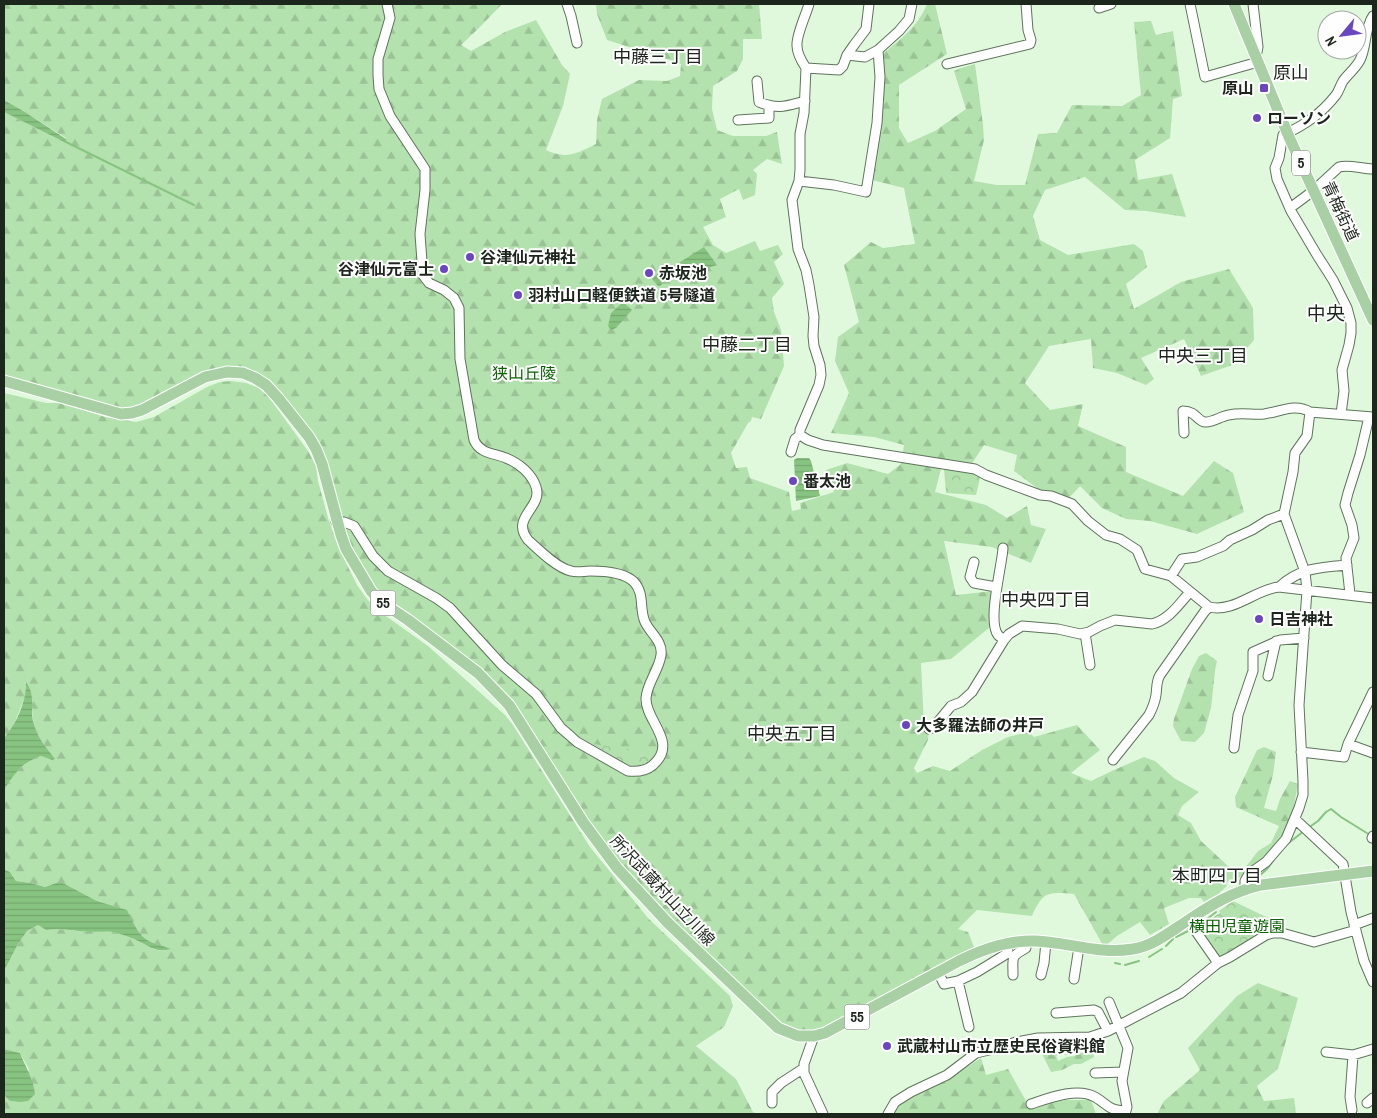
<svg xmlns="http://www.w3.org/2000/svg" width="1377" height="1118" font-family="'Archivo Narrow','Noto Sans JP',sans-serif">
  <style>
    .forest { fill: url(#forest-firs) }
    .park { fill: url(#park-crowns) }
    .water { fill: url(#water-rules) }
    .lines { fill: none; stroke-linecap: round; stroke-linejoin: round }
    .stream { stroke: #88c481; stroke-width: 2 }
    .minor-casing { stroke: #5f745c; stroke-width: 11 }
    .major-casing { stroke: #fff; stroke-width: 13 }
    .minor { stroke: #fff; stroke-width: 9 }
    .major { stroke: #a9d0a5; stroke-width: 11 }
    .poi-dot { fill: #6a46bf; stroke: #fefefe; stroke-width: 2 }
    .labels { text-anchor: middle; stroke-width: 4; stroke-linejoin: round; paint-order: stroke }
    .shield { fill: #fefefe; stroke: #606760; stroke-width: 1 }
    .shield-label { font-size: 15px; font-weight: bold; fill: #1d261c }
    .poi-label { font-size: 16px; font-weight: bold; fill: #1d261c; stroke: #fefefe; text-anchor: start }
    .street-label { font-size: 16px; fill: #1d261c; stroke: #fefefe }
    .park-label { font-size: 16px; fill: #0d6206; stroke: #fefefe }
    .neighbourhood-label { font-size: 18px; fill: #1d261c; stroke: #fefefe }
    .quarter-label { font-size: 19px; fill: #1d261c; stroke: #fefefe }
  </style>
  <defs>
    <pattern id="forest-firs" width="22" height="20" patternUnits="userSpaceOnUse" patternTransform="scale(1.25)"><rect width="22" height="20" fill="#b3e2ae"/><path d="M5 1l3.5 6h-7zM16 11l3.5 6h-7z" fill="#9ac295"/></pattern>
    <pattern id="park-crowns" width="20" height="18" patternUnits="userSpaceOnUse" patternTransform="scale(1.25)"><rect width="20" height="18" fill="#b3e2ae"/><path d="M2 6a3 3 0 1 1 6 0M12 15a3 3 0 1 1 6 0" fill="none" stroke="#9ac295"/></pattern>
    <pattern id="water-rules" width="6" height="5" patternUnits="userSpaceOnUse" patternTransform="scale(1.25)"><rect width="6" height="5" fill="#88c481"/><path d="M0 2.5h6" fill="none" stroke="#75a86f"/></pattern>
  </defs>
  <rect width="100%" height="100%" fill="#e0f9dd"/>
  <path class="forest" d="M4 4H502L479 28 461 45 471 51 505 32 536 20 562 65 570 74 563 106 546 150C567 160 577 153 596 144L597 120 602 99 639 80 667 81 680 76 681 64 670 60 607 40 597 14 596 4H759L762 39H743V59L737 71 713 86 712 109 717 130 733 136H766L777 132 782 164 767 159 753 170 757 174 755 195 743 200 739 189 720 199 726 217 703 227 713 245 726 253 755 241 760 251 778 245 783 254 774 262 784 284 772 298 774 312 781 330 784 366 761 419 752 417 751 421 748 423 731 453 736 468 747 467 750 478 789 492 792 511 801 509 800 503 834 492 826 470 847 463 888 474 901 464 904 445 874 437 831 433 849 393 835 361 838 337 859 322 844 265 871 242 883 248 915 244 904 188 872 180 884 102V53C901 39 919 25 927 4H935L947 54 899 85V128L908 143 935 131 966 109 954 71 961 68 975 64 983 125 984 140 974 181 997 185H1025L1038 134 1057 133 1072 105 1122 106 1141 95 1134 22 1151 21 1156 35 1173 31 1182 96 1173 99 1170 138 1135 160 1138 180 1172 174 1186 217 1146 211 1125 210 1085 177 1045 190 1033 216 1040 240 1068 255 1134 244 1143 251 1147 267 1126 284 1134 309 1181 282 1229 269 1253 308 1254 340 1232 365 1201 376 1184 339 1141 358 1154 379 1146 385 1117 373 1093 368 1091 339 1049 346 1025 383 1050 410 1083 404 1078 426 1126 447V472L1183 496 1214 461 1233 473 1244 512 1197 534 1150 521 1126 519 1102 508 1080 486 1067 500 1041 491 1014 471 1017 455 984 445 971 465H942L935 492 986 505 1007 518 1027 506 1031 525 1046 529 1031 563 992 547 944 541 956 595 994 591 990 627 951 659 921 663 924 726 929 731 928 740 914 768 917 773 933 766 950 771 982 750 1008 737 1029 732 1034 737 1077 725 1100 750 1071 773 1091 781 1114 770 1144 757 1155 761 1174 778 1199 792 1182 806 1178 815 1191 823 1201 841 1229 867 1240 872 1245 868 1258 851 1271 843 1279 826 1236 807 1235 797 1257 750 1264 747 1276 752 1273 775 1264 808 1276 811 1280 799 1290 781 1298 784C1295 798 1294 813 1288 826 1276 851 1255 870 1230 883L1229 881 1226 884 1227 886 1218 894 1204 902 1201 898H1189L1164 908 1169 924 1150 935 1140 922 1117 936 1104 947 1074 894C1048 892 1043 891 1032 916L977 910 958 929 968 932 974 947 978 951 825 1033H788L617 868 509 705 381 602 346 549 322 464 266 385 227 372 132 413 4 381V112L66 143V138L25 112 4 100Z
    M231 381 246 383 257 387 268 396 308 451 316 466 318 481 328 518 339 549 357 585 367 599 376 609 428 646 505 715 513 725 590 847 648 918 730 996 733 1006 724 1027 696 1046 736 1079 753 1112 757 1114H4V1092L10 1101 19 1102 29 1069 20 1053 4 1049V971L18 944 27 931 38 925 46 930C60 928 74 931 89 932 94 932 99 931 104 931 115 931 128 936 138 941 149 946 157 954 170 949 164 946 157 945 151 942 138 936 133 922 126 910L97 901 63 883H56L45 887 31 883 16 881 10 872 4 869V790L16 771 32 759 41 756 52 760 54 759C45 745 34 735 33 717 31 705 34 694 27 683V692L12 729 4 738V393L46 403H60L105 417 136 422 154 417 207 387 220 382Z
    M1206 653 1217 661 1215 671 1211 708 1204 733 1195 742 1181 741 1173 726 1174 719 1192 669 1199 656Z
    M1258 983 1298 998 1278 1069 1257 1086 1264 1101 1294 1098 1296 1114H1157L1164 1101 1200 1070 1188 1048 1237 996Z
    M1059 1040H1074L1079 1051 1066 1055 1061 1053 1056 1056 1058 1061 1067 1057 1074 1056 1092 1049 1094 1057 1081 1064H1074L1062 1070 1051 1072 1041 1052Z
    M981 1058 986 1075 1008 1069 1030 1108 1065 1100H1091L1096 1114H892L899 1101 947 1080Z"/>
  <path class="park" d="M944 469 981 474 976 495 946 493Z
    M593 744 650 752 653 751 660 744 658 755 652 762 641 768 627 767 592 747Z
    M1233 901 1281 924 1276 931 1224 957C1212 956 1205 938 1198 929L1204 923 1220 913 1219 911Z"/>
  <path class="water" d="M4 100 25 112 66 139V143L4 112Z
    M704 247 717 265 698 271 685 278 669 277 660 286H658L652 279 660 271 677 264Z
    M623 302 632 310 616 328 611 330 608 326 611 313Z
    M797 458H809L811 461 820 496 796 501 794 460Z
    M26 682C36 695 30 707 33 721 38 739 44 744 55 759L52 760 41 756C21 763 15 773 4 790V738C16 725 27 700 26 682Z
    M4 869 10 872 16 881 31 883 45 887 56 883H63L97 901 127 910C133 922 138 936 151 942 158 945 164 946 171 949 156 953 151 947 138 941 133 938 126 936 120 934 110 930 100 932 89 932 74 931 61 928 46 930L38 925 27 931 18 944 4 971Z
    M4 1049 20 1053C26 1068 33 1078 35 1094L28 1101 19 1102 10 1101 5 1096 4 1092Z"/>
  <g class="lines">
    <path class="stream" d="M64 141 194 205
      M1308 828 1318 821 1326 812 1331 809 1341 817 1370 835
      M1286 845 1304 831
      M1258 877 1268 868 1275 858
      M1198 926 1216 912
      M1176 937 1192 929
      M1166 946 1173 939
      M1149 957 1162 949
      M1115 963 1120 964
      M1125 965 1139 961"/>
    <g class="minor-casing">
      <path id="minor" d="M567 4 571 16 577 43
        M1190 4 1205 77 1258 62
        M1253 4 1258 47 1256 57
        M1099 8 1111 4
        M847 55 865 57 878 50 899 31 909 19 912 4
        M947 64 1030 44 1031 40 1028 30 1026 4
        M806 68 839 70 843 66 847 55 854 45 866 29 869 4
        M757 81 759 102C778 110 786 106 805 101
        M738 120 769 118V106
        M799 181 834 185 866 192 877 123 880 77 878 50
        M1290 208 1313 191 1339 167C1349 164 1362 169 1373 169
        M1341 414 1344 391 1342 370 1349 345 1351 333V323L1347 308 1333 280 1317 255 1291 211 1277 179 1275 168 1279 158 1283 135C1305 125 1321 114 1336 95 1339 91 1340 86 1343 81 1348 74 1356 68 1360 60 1367 46 1364 29 1373 16
        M1184 433 1183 411C1197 411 1198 423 1206 422 1214 422 1221 416 1229 415 1241 412 1252 415 1264 414 1280 412 1295 403 1310 412L1373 417
        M800 435 808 440 823 445 975 469 986 475 1040 495 1051 496 1072 504 1088 521 1106 535 1120 539 1137 550 1145 569 1171 576 1209 607C1234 613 1256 589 1279 587L1373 598
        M791 452 795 439 800 435V430L819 385 821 375 820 365 814 346 813 336 814 317 809 285 806 270 798 249 792 200 799 181 800 170V134L804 113 806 68C802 62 797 53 797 46 796 35 806 15 809 4
        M336 522H344L354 526 373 556 388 571 436 598 450 608 502 665 536 694 561 728 568 734 577 742 628 771C637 772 646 771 653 765 679 742 645 721 646 698 647 683 659 670 661 655 663 641 650 633 645 622 639 609 645 594 634 582 624 572 604 571 590 571 584 571 578 573 571 571 557 568 539 550 528 540 510 517 543 508 536 487 532 474 519 463 506 458 494 453 480 454 474 440L460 359 459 308 454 298 444 290 429 283 423 275 420 234 425 190V169L390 116 379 89 378 75V59L390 18 387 4
        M1003 548C1002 566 987 621 998 635 1000 637 1002 638 1004 640
        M974 562 970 577 974 583 996 587
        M1171 576 1182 559 1197 557 1223 546 1230 540 1252 530 1268 520 1284 514
        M1279 587C1300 568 1321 567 1347 565
        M1350 594 1346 558 1354 538 1352 525 1345 505 1348 493 1360 455 1369 417
        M1085 633 1090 665
        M1268 676 1276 641
        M929 729 933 728 951 706 961 702 972 692 1004 640 1009 634 1022 626 1058 629 1080 634 1089 632 1100 626 1115 620 1152 624C1169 620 1179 604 1190 592
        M1348 744 1373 753
        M1234 748 1238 715 1253 671V652L1280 640 1304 638
        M1301 752 1344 757 1348 744 1373 692
        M1113 760 1149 715C1152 709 1155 702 1156 695 1157 688 1156 682 1160 675L1205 611 1209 607
        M1295 819 1343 864 1351 912 1364 961 1373 982
        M1372 838 1373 836
        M1245 889V881L1249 874 1266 862 1286 839 1299 808 1303 795V781L1299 705 1307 590 1305 572 1284 514 1293 472 1295 453 1307 436 1310 412
        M1188 920 1218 963
        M1354 925 1373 918
        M938 972 944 984 958 981
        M1013 975C1013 957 1010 957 1026 948V941
        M1041 975 1044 963 1046 942
        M1074 979 1079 947
        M1109 1002 1128 1048 1122 1081 1127 1107 1125 1114
        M1056 1013 1094 1010 1098 1012 1108 1031
        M969 1027 958 981 977 972 1008 953 1007 943
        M814 1036 804 1064V1073L823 1114
        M1326 1052 1353 1055 1373 1049
        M1095 1073 1123 1072
        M772 1103V1092L781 1083 804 1068
        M1367 1103 1373 1098
        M1031 1104C1049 1098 1077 1087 1095 1097 1109 1105 1107 1110 1126 1111
        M1352 1110 1350 1097 1353 1055
        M888 1114 895 1102 911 1092 947 1075 976 1053 1002 1047 1016 1042 1038 1038 1090 1037 1108 1031 1181 993 1218 963 1230 957 1266 935 1273 933H1282L1314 942 1356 930"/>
    </g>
    <g class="major-casing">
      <path id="major" d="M1234 4 1289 137 1373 320
        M4 381 121 414 132 413 142 410 205 377 227 372 243 373 255 378 266 385 278 398 309 437 316 449 322 464 341 535 346 549 371 591 381 602 408 620 478 673 509 705 583 822 617 868 668 923 778 1028 798 1036H814L825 1033 959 961C983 949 1008 940 1035 941 1069 942 1099 955 1133 949 1153 946 1170 932 1187 921 1211 905 1232 892 1261 885L1373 871"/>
    </g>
    <use href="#minor" class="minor"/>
    <use href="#major" class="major"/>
  </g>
  <g class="poi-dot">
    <rect x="1259" y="83" width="10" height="10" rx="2.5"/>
    <circle cx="1257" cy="118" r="5"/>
    <circle cx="470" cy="257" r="5"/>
    <circle cx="444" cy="269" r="5"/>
    <circle cx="649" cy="273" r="5"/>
    <circle cx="518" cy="295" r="5"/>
    <circle cx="793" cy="481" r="5"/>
    <circle cx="1259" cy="619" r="5"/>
    <circle cx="906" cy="725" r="5"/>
    <circle cx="887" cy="1046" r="5"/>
  </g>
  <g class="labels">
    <g class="shield">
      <rect x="1292" y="150.5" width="18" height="25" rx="4"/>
      <rect x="370.5" y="590.5" width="25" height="25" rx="4"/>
      <rect x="844.5" y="1004.5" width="25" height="25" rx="4"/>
    </g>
    <g class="shield-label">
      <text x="1301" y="168">5</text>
      <text x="383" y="608">55</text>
      <text x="857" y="1022">55</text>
    </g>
    <g class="poi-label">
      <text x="1254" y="94" text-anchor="end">原山</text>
      <text x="1267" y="124">ローソン</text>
      <text x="480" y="263">谷津仙元神社</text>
      <text x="434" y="275" text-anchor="end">谷津仙元富士</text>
      <text x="659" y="279">赤坂池</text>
      <text x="528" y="301">羽村山口軽便鉄道 5号隧道</text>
      <text x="803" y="487">番太池</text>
      <text x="1269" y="625">日吉神社</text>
      <text x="916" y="731">大多羅法師の井戸</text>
      <text x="897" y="1052">武蔵村山市立歴史民俗資料館</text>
    </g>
    <g class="street-label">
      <text transform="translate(1341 211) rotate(65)" y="6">青梅街道</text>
      <text transform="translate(663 890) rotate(47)" y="6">所沢武蔵村山立川線</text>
    </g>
    <g class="park-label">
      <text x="524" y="379">狭山丘陵</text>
      <text x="1237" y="932">横田児童遊園</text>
    </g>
    <g class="neighbourhood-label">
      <text x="658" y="63">中藤三丁目</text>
      <text x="1291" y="79">原山</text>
      <text x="747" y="351">中藤二丁目</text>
      <text x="1203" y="362">中央三丁目</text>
      <text x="1046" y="606">中央四丁目</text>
      <text x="792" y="740">中央五丁目</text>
      <text x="1217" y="882">本町四丁目</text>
    </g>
    <g class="quarter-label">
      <text x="1326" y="320">中央</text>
    </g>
  </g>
  <rect width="1377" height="1118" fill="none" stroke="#1d261c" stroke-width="10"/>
  <g transform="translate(1342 35) rotate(241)"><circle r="24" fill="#fefefe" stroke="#a4a8a4"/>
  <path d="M0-4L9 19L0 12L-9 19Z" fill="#6a46bf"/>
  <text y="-8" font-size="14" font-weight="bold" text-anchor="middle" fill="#1d261c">N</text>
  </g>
</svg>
